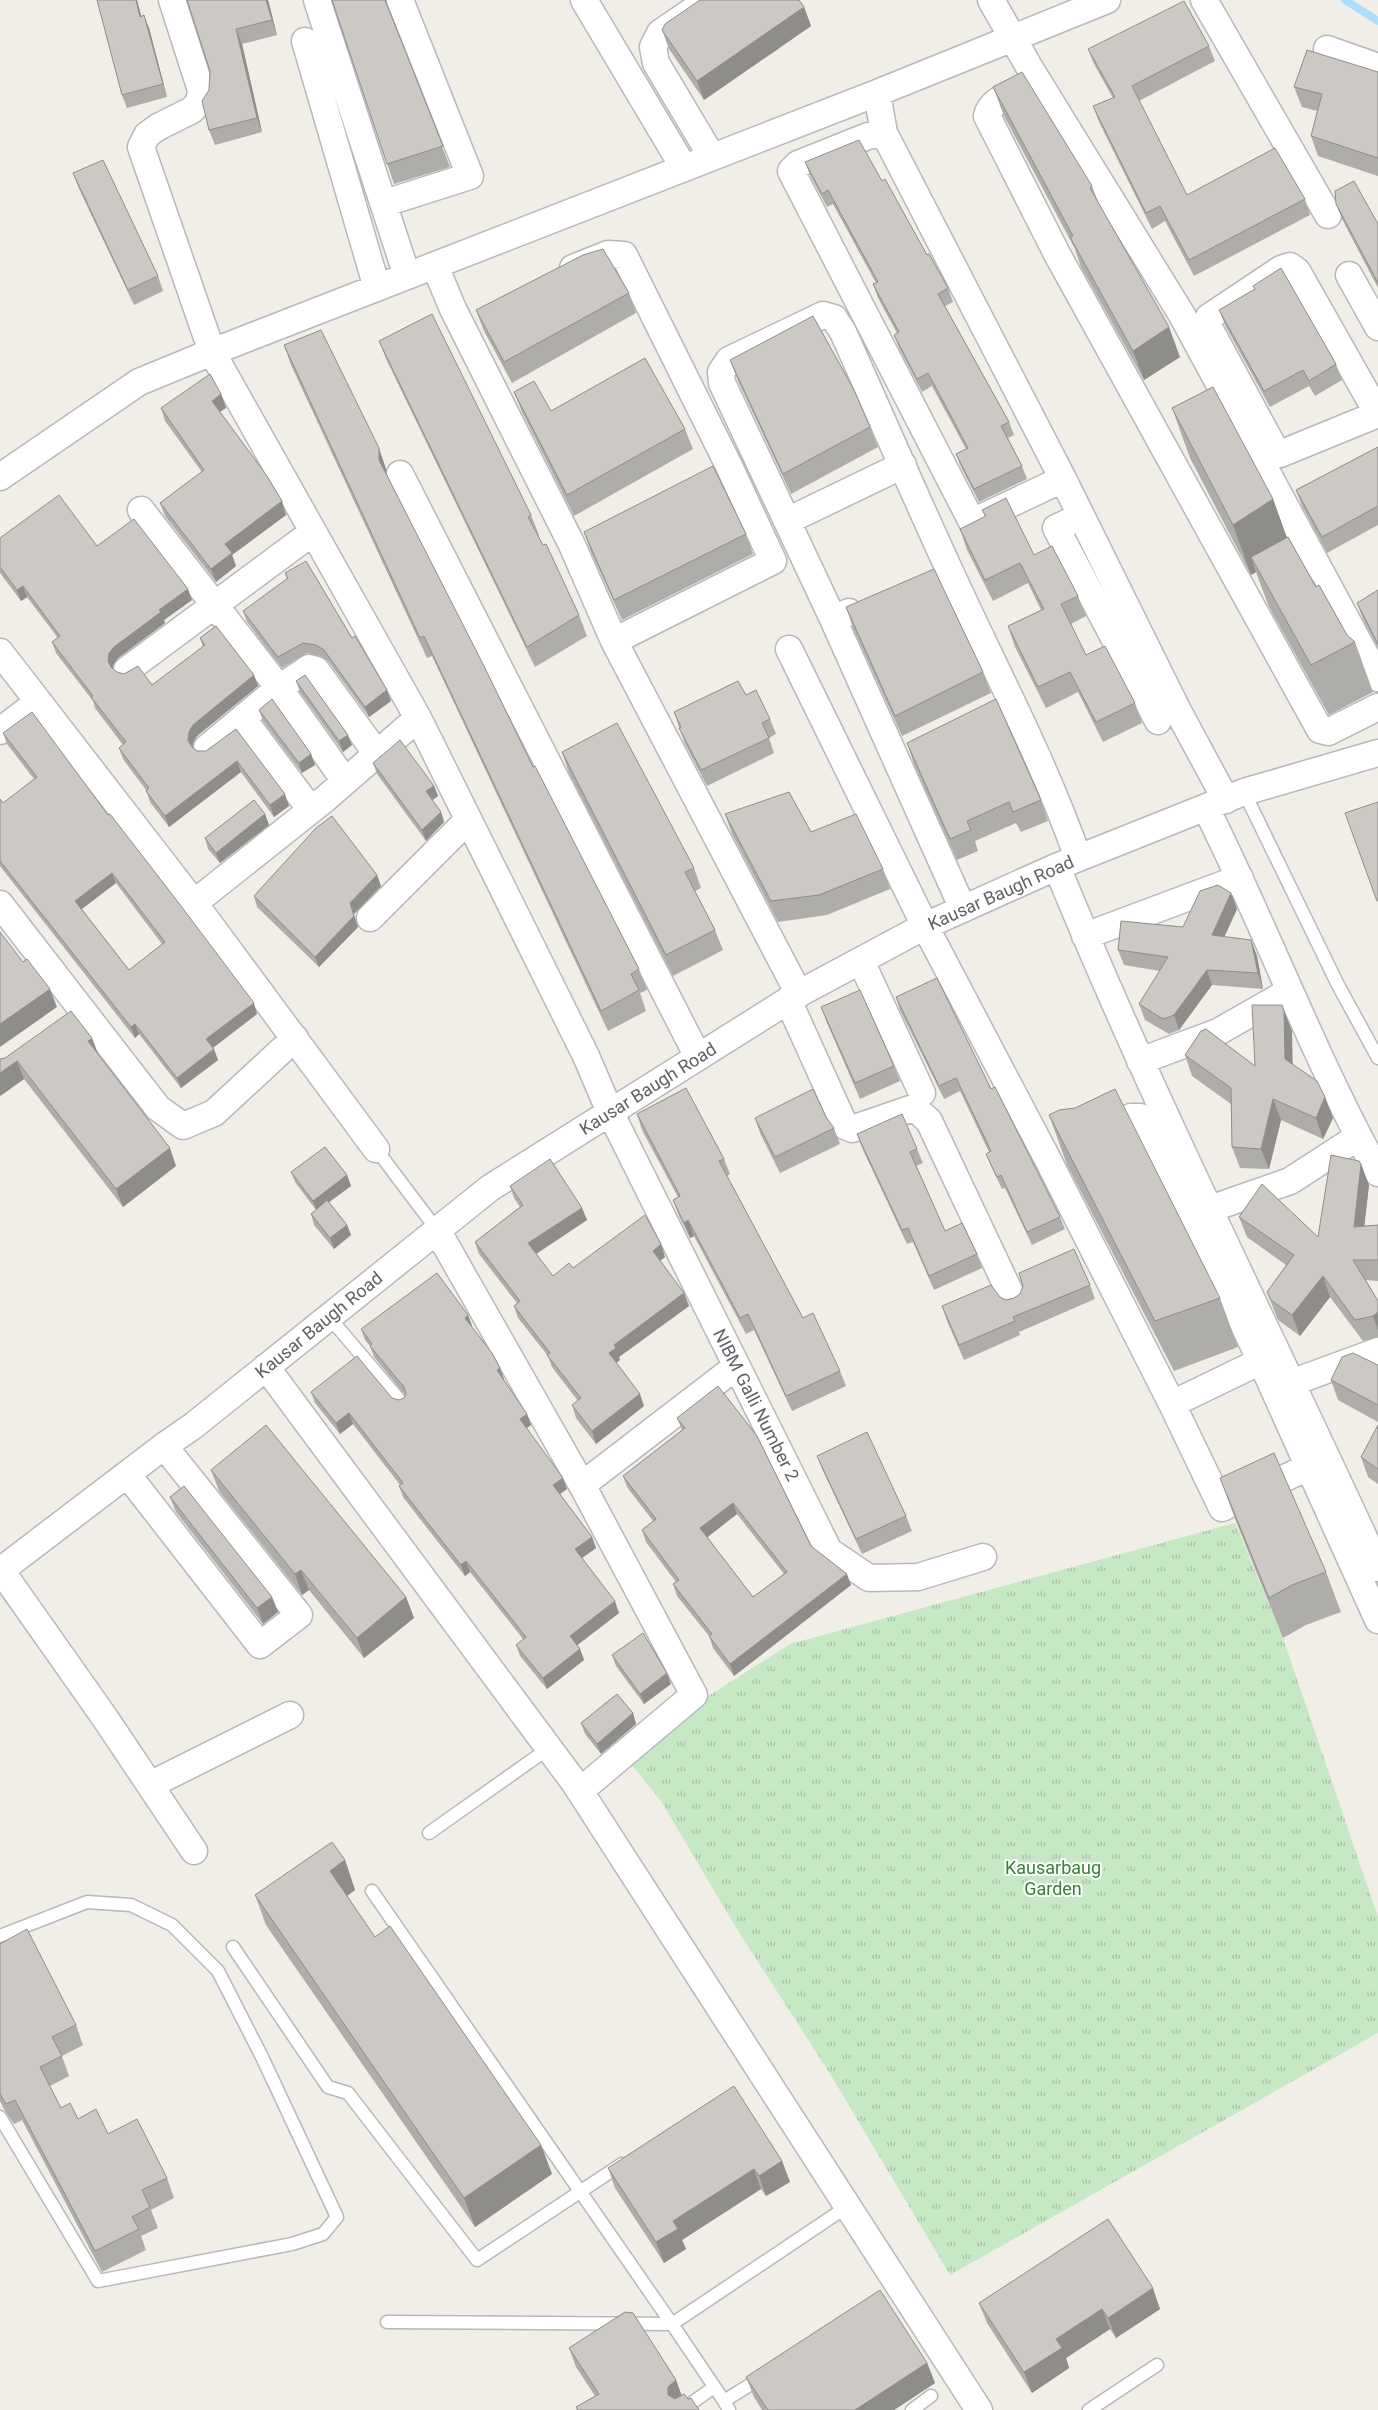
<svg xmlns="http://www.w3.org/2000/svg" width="1378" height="2410" font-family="Roboto,sans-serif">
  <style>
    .park { fill: url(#park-tufts) }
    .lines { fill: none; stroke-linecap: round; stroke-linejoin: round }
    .stream { stroke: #aadfff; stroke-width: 8 }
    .lane-casing { stroke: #b5b8bc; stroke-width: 15 }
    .street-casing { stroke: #b5b8bc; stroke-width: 29 }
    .lane { stroke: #fff; stroke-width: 12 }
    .street { stroke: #fff; stroke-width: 26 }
    .wall { fill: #afada9; fill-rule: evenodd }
    .shaded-wall { fill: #8f8d8a }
    .building { fill: #ccc9c5; stroke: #8f8d8a; fill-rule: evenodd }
    .labels { text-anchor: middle; stroke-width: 4; stroke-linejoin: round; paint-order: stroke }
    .street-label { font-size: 18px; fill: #5f6368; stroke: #fff }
    .park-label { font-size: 18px; fill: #368134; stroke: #fff }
  </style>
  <defs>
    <pattern id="park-tufts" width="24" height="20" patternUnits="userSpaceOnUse" patternTransform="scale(1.25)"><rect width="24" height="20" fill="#c7e8c5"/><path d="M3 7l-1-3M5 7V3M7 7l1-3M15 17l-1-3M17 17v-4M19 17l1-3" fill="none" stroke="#a5c0a4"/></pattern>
  </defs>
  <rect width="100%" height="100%" fill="#f1eee8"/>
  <path class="park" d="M1235 1523 1283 1638 1378 1917V2033L950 2275 832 2077 735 1926 661 1801 621 1752 790 1644Z"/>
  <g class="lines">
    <path class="stream" d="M1345 0 1378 21"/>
    <g class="lane-casing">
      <path id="lane" d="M1244 792 1338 985 1378 1058
        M376 1149 437 1230
        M329 1317 402 1403
        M429 1833 549 1748
        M372 1891 672 2324 848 2206
        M0 1936 87 1902 131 1905 172 1925 218 1971 262 2057 337 2217 323 2234 292 2244 98 2281 0 2117
        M233 1947 328 2087 348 2093 477 2260 622 2164
        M387 2322 672 2324 724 2401
        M682 2410 714 2387
        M729 2410 724 2401 764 2376
        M912 2410 931 2396
        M1089 2410 1157 2365"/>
    </g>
    <g class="street-casing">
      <path id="street" d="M172 0 201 90 199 102 192 110 158 127 147 135 141 147 212 352 418 718 586 1056 610 1112 829 1551 869 1578 918 1577 983 1557
        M317 0 407 276
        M584 0 684 168
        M708 0 660 33 653 47 656 63 712 157
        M991 0 1028 65 1182 315 1378 678
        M1204 0 1328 215
        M305 41 377 288
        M1327 49 1378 67
        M1038 83C1022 90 991 97 987 116L1057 254 1320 730 1328 732 1378 707
        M877 93 884 133 1063 479 1178 711 1226 800
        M884 133 868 136 798 164 791 171 972 522 1063 479
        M385 203 470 176 400 0
        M435 266 453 309 572 545 614 641 799 994
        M1290 266 1297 271 1378 414 1280 454 1274 448 1208 326 1209 317 1281 269Z
        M573 268 608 254 624 255 729 466 773 561 614 641
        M1349 275 1378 327
        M903 465 787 521 722 383 721 372 729 360 823 315 834 318 843 332C878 410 912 489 948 567 992 664 1043 758 1078 858
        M400 474 698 1057
        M0 477 139 382 212 352 877 93 1107 0
        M141 510 279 688 345 781
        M1081 516 1056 528 1158 721
        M787 521 833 619 849 612
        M833 619 963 909
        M789 649 925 926 1047 1158 1172 1404 1261 1361 1378 1620
        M0 652 194 903 376 1149
        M127 670 313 532
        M243 719 311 810
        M0 731 38 702
        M207 748 279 688 309 668 316 670 377 754
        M1206 808C1266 928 1313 1055 1378 1173
        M1057 867C1154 1105 1271 1334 1378 1568
        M194 903 325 799 418 718
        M0 904 158 1108 183 1126 214 1113 295 1038
        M370 918 468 820
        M1085 936 1240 878
        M861 961 922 1093
        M788 1000 845 1126 852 1129 910 1109 919 1112 929 1121 1013 1299
        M1140 1061 1218 1032 1288 992
        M1097 1134 1131 1117H1140L1148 1127 1261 1361
        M1210 1209 1290 1181 1358 1137
        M437 1230 582 1485 694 1695 580 1791
        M266 1367 574 1782 979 2410
        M1291 1383 1378 1351
        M1172 1404 1222 1508 1308 1467
        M127 1474 260 1645 299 1615 164 1446
        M582 1485 737 1366
        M0 1569 105 1718 194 1851
        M0 1571 164 1446 193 1426 490 1188 800 993 925 926 1056 867 1244 792 1378 753
        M150 1785 290 1715"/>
    </g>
    <use href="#lane" class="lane"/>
    <use href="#street" class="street"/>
  </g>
  <path class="wall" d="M97 0H137L141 16 149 28 167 97 127 108 122 95Z
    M187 0H268L277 35 242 44 262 132 215 145 209 130V90L210 71Z
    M332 0H386V4L450 167 394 184Z
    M804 7 811 26 704 100 669 49 662 30Z
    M1209 46 1215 61 1139 101 1187 195 1305 199 1310 215 1194 276 1165 221 1152 229 1099 122 1093 106 1113 98 1094 64 1088 49Z
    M1378 72V176L1318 156 1311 136 1317 111 1302 107 1294 87Z
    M993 87 1092 186 1099 204 1180 357 1144 380 1081 267 1075 249 1004 116Z
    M805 162 882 181 927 255 948 288 953 302 945 306 1009 422 1014 435 1008 438 1022 466 1027 479 979 502 961 467 956 454 966 449 932 386 922 392 899 348 894 335 897 333 878 298 873 284 876 283 833 204 827 207 810 175Z
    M73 173 158 276 163 291 134 305 79 189Z
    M1336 204 1378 224V288L1342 219Z
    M1253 286 1336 364 1342 380 1315 396 1309 386 1270 407 1225 325 1219 310 1255 289Z
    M629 293 636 313 512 383 484 331 476 310Z
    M379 341 531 515 539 535 538 536 579 615 587 636 535 667 387 361Z
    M284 345 386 469 387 475 533 767 639 969 647 990 640 993 646 1011 608 1031 432 656 427 658 291 365Z
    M730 360 870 427 878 447 791 494 738 381Z
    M514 392 551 411 685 429 693 449 574 516 522 412Z
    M221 394 226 408 220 412 282 501 286 515 232 555 236 566 216 582 165 516 160 503 202 472 165 421 161 408Z
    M1172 408 1273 499 1287 538 1347 635 1355 642 1373 692 1329 715 1269 607 1256 572 1251 575 1190 458Z
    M1378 447V525L1327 553 1302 506 1296 490Z
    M982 510 1034 555 1078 596 1086 616 1071 624 1086 655 1135 703 1142 723 1103 742 1078 692 1046 708 1015 647 1008 626 1041 610 1028 583 993 601 967 550 960 529 985 517Z
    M584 532 746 534 753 554 622 620 591 552Z
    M0 538 97 546 192 600 164 620 165 623 118 658 113 665V669L117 672 152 685 203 647 200 638 254 675 258 686 197 736 193 743V747L197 751H206L236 729 289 806 274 817 241 772 169 827 150 802 146 790 123 759 119 748 123 745 95 708 93 701 56 653 52 642 58 638 27 597 21 601 0 573Z
    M285 573 352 638 387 690 391 701 369 717 328 661 320 656 307 653 282 668 247 622 243 611 287 579Z
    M1378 590V648L1363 619 1357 603Z
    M846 607 983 672 991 693 902 736 853 628Z
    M296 681 352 745 343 752 300 692Z
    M746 695 770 719 776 734 769 738 774 753 707 786 685 744 674 712Z
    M259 710 311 754 315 765 302 773 263 721Z
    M3 733 257 1014 213 1048 218 1060 181 1088 139 1034 135 1038 0 866V799L3 803 34 779 7 744ZM116 883 162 944 129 970 82 909Z
    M907 743 1041 800 1048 821 1021 832 1016 823 975 841 978 851 957 860 914 764Z
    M562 752 694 868 701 888 695 891 715 930 723 950 673 976 569 773Z
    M373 763 434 786 438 796 432 800 441 812 444 822 426 841 377 774Z
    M265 814 269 825 220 863 208 849 205 838Z
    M725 814 811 832 883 869 890 889 827 915 778 922 732 834Z
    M377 875 381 886 354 914 358 927 319 967 257 907 254 896Z
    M1231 893 1237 909 1224 937 1251 940 1257 956 1263 989 1212 985 1179 1030 1169 1034 1145 1020 1139 1004 1160 971 1124 965 1118 950 1183 927Z
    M896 997 991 1089 1060 1217 1065 1229 1032 1245 1005 1188 1002 1189 991 1166 986 1154 989 1152 960 1091 944 1099 900 1010Z
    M821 1007 894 1066 900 1081 860 1099 827 1023Z
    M1284 1011 1292 1031V1063L1325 1097 1333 1118 1323 1139 1281 1120 1269 1169 1240 1168 1232 1147 1231 1104 1192 1076 1185 1055 1255 1066Z
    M98 1055 176 1166 123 1207 24 1079 0 1096V1059Z
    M637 1114 724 1159 730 1174 727 1176 803 1318 840 1371 846 1386 792 1411 754 1330 746 1334 694 1236 690 1238 679 1216 673 1200 678 1197 642 1130Z
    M1049 1115 1220 1298 1238 1347 1174 1371 1067 1165Z
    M755 1118 834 1128 840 1144 780 1173 760 1133Z
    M857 1134 917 1149 923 1163 916 1166 945 1231 977 1254 982 1268 934 1290 913 1242 907 1244 862 1148Z
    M1361 1164 1369 1185 1364 1226 1378 1225V1281L1366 1280 1378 1301V1337L1363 1341 1330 1297 1300 1336 1278 1320 1267 1292 1286 1265 1247 1237 1239 1217 1318 1237Z
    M291 1172 347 1175 351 1186 329 1202 347 1225 351 1235 334 1249 314 1225 311 1214 316 1210 295 1182Z
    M510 1186 582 1208 587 1220 536 1254 553 1276 573 1268 665 1257 660 1261 684 1293 689 1306 619 1357 620 1360 616 1363 644 1406 596 1444 576 1418 572 1405 578 1401 552 1367 548 1356 518 1318 514 1306 517 1303 479 1254 475 1242 520 1207 514 1198Z
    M1090 1285 1095 1299 1019 1332 1020 1335 964 1360 947 1321 942 1306 1000 1297 1006 1300Z
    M468 1315 472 1326V1327L504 1379H503L527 1414 531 1425 526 1428 567 1489 560 1494 592 1537 596 1548 582 1558 619 1613 577 1645 580 1649 584 1660 547 1689 520 1656 516 1645 523 1639 470 1572 465 1576 427 1528 403 1497 399 1486 400 1485 353 1424 340 1434 315 1403 311 1392 392 1398 399 1400 404 1398 405 1395 374 1357 370 1346 365 1340 361 1329Z
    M1378 1365V1422L1338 1400 1331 1380Z
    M677 1418 811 1546 851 1585 734 1676 713 1648 709 1636 677 1596 673 1584 676 1582 646 1542 642 1530 653 1521 627 1487 623 1476 682 1430ZM737 1514 784 1574 753 1597 707 1537Z
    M1378 1425V1484L1368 1477 1361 1457Z
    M817 1456 906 1516 912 1531 862 1554 823 1471Z
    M211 1470 406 1597 414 1618 364 1658 309 1590 302 1595 219 1491Z
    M1220 1478 1326 1572 1341 1612 1306 1625 1283 1638 1235 1519Z
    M170 1497 272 1597 278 1612 263 1624 176 1512Z
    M612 1655 671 1684 644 1704 616 1666Z
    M633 1713 636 1724 601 1754 585 1734 581 1723Z
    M345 1860 355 1890 347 1896 375 1937 541 2145 552 2174 475 2227 266 1925 255 1895Z
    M0 1944 76 2025 83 2045 62 2056 69 2076 50 2086 61 2108 78 2119 108 2134 167 2178 174 2198 151 2210 158 2228 141 2236 146 2250 102 2272 22 2120 14 2124 5 2111 0 2101Z
    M782 2161 790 2182 766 2196 761 2189 682 2240 686 2249 664 2263 615 2188 608 2168Z
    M979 2303 1160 2309 1116 2338 1110 2329 1066 2358 1069 2368 1032 2393 987 2323Z
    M569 2348 676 2380 681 2395 688 2399 699 2410H577L576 2407 595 2396 576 2367Z
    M927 2363 935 2383 894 2410H762L754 2397 746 2377Z"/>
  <path class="shaded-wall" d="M136 0H137L145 30 140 17Z
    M266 0H268L277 35 272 20Z
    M804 7 811 26 704 100 697 81Z
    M144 15 149 28 167 97 163 84Z
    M236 29 242 44 262 132 257 118Z
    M1169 327 1180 357 1144 380 1133 351Z
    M221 394 226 408 216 414 212 401Z
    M379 448 386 469 387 481 379 460Z
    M1273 499 1291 549 1251 557 1256 572 1251 575 1233 525Z
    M282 501 286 515 232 555 236 566 216 582 211 569 225 544Z
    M23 586 27 597 21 601 17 590Z
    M188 589 192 600 164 620 165 623 118 658 113 665 112 672 108 661 109 653 114 647 159 610Z
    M254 675 258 686 197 736 193 743 192 751 188 740 189 732 193 725Z
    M387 690 391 701 369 717 365 707Z
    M348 735 352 745 343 752 339 741Z
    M311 754 315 765 302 773 299 763Z
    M237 761 241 772 169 827 165 816Z
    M434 786 438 796 430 802 426 791Z
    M285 794 289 806 274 817 270 805Z
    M441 812 444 822 426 841 422 830Z
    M265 814 269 825 220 863 216 853Z
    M112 873 116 883 79 911 75 901Z
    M377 875 381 886 354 914 350 903Z
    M1231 893 1237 909 1218 951 1212 935Z
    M354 916 358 927 319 967 315 957Z
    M1251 940 1257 956 1263 989 1258 973Z
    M1207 970 1212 985 1179 1030 1174 1015Z
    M50 989 57 1007 0 1047V1024Z
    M254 1003 257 1014 210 1050 206 1039Z
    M1284 1011 1292 1031 1293 1079 1285 1059Z
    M135 1024 139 1034 135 1038 131 1027Z
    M92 1038 99 1056 88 1041Z
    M214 1049 218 1060 181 1088 177 1078Z
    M17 1061 24 1079 0 1096V1073Z
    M1325 1097 1333 1118 1323 1139 1316 1118Z
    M1273 1099 1281 1120 1269 1169 1261 1149Z
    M170 1148 176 1166 123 1207 116 1189Z
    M1361 1164 1369 1185 1362 1247 1354 1227Z
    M347 1175 351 1186 317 1211 313 1201Z
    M582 1208 587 1220 533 1256 528 1243Z
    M688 1220 694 1236 690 1238 684 1223Z
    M347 1225 351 1235 334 1249 330 1238Z
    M661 1244 665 1257 657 1263 653 1251Z
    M1323 1276 1330 1297 1300 1336 1292 1315Z
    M684 1293 689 1306 619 1357 620 1360 613 1365 609 1353 614 1345Z
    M1378 1312V1330L1373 1316Z
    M468 1315 472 1326 469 1329 465 1318Z
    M500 1368 504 1379 501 1381 497 1370Z
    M640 1394 644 1406 596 1444 592 1431Z
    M349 1413 353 1424 340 1434 336 1423Z
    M527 1414 531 1425 524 1430 520 1419Z
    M563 1478 567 1489 557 1496 553 1485Z
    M733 1503 737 1514 704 1540 700 1528Z
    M592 1537 596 1548 579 1560 575 1549Z
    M466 1561 470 1572 465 1576 461 1565Z
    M301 1570 309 1590 302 1595 295 1574Z
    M847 1574 851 1585 734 1676 730 1664Z
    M272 1597 278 1612 263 1624 257 1608Z
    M406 1597 414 1618 364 1658 357 1638Z
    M615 1601 619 1613 575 1647 570 1636Z
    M580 1649 584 1660 547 1689 543 1678Z
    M667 1673 671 1684 644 1704 640 1694Z
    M633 1713 636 1724 601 1754 597 1744Z
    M345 1860 355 1890 341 1900 330 1871Z
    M541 2145 552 2174 475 2227 464 2198Z
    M782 2161 790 2182 766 2196 759 2176Z
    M754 2169 761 2189 682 2240 686 2249 664 2263 656 2242 673 2221Z
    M1153 2288 1160 2309 1116 2338 1108 2318Z
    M1102 2309 1110 2329 1066 2358 1069 2368 1032 2393 1024 2372 1056 2339Z
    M927 2363 935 2383 894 2410H855Z
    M676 2380 683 2399 675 2410 668 2395V2387Z"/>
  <path class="building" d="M97 0H136L140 17 144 15 163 84 122 95Z
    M187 0H266L272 20 236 29 257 118 209 130 202 101 209 90 210 71Z
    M332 0H385L443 146 387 164Z
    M700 0H799L804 7 697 81 662 30 665 24Z
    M1184 1 1209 46 1132 86 1187 195 1275 148 1305 199 1189 260 1160 206 1146 213 1093 106 1115 97 1088 49Z
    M1307 50 1378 72V158L1311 136 1322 94 1294 87Z
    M1022 72 1092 186 1090 188 1169 327 1133 351 1070 237 1073 236 993 87Z
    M859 140 882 181 885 179 927 255 929 254 948 288 938 294 1009 422 1001 426 1022 466 974 489 956 454 968 448 928 373 917 379 894 335 899 332 873 284 878 282 828 190 822 194 805 162Z
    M103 160 158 276 128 290 73 173Z
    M1354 181 1378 224V283L1336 204 1335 191Z
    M603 249 629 293 504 362 476 310 583 255Z
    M1281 268 1336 364 1309 381 1303 370 1264 391 1219 310 1255 289 1253 286Z
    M432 314 531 515 528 517 543 545 546 544 579 615 527 647 379 341Z
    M813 316 854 390 870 427 783 474 730 360Z
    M321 330 379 448V460L483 664 533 767 535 766 639 969 631 974 639 990 601 1011 424 636 420 638 284 345Z
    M645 358 685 429 567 495 514 392 534 381 551 411Z
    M210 374 221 394 212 401 267 476 282 501 225 544 232 553 211 569 160 503 204 470 161 408Z
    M1213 387 1273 499 1233 525 1172 408Z
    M1378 447V506L1322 537 1296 490Z
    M713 466 746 534 614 600 584 532Z
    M59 495 97 546 134 519 188 589 159 610 161 612 114 647 109 653 108 661 111 667 117 672 124 674 138 666 152 685 205 645 200 638 216 626 254 675 193 725 189 732 188 740 192 747 197 751H206L236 729 285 794 270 805 237 761 165 816 146 791 149 788 119 748 126 742 91 697 93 696 52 642 60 636 23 586 17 590 0 567V538Z
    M1006 498 1034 555 1052 546 1078 596 1061 604 1086 655 1105 646 1135 703 1096 722 1070 672 1038 687 1008 626 1044 609 1020 563 985 580 960 529 986 516 982 510Z
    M1288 537 1316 587 1319 585 1347 635 1355 642 1311 665 1251 557Z
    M306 561 352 638 355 636 387 690 365 707 324 650 316 645 303 643 278 657 243 611 288 578 285 573Z
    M934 569 983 672 895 716 846 607Z
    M1378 590V644L1357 603Z
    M305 675 348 735 339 741 296 681Z
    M738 681 746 695 756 690 770 719 762 723 769 738 701 770 679 728 681 727 674 712Z
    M272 699 311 754 299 763 259 710Z
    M996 699 1041 800 1013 812 1009 802 967 821 971 830 950 839 907 743Z
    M32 712 108 815 110 814 178 902 254 1003 206 1039 214 1049 177 1078 135 1024 131 1027 0 861V799L3 803 37 777 3 733ZM112 873 165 942 129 970 75 901Z
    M617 723 694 868 685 872 715 930 666 955 562 752Z
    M400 740 434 786 426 791 441 812 422 830 373 763Z
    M789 792 811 832 856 814 883 869 819 895 771 901 725 814Z
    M254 800 265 814 216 853 205 838Z
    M1378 802V901H1377L1345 813Z
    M332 816 377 875 350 903 354 916 315 957 254 896 316 828Z
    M1218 885 1231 893 1212 935 1251 940 1258 973 1207 970 1174 1015 1163 1019 1139 1004 1168 957 1118 950 1121 921 1183 927 1200 891Z
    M0 932 23 962 27 959 50 989 0 1024Z
    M937 978 991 1089 995 1087 1060 1217 1027 1232 1001 1175 997 1177 986 1154 991 1151 956 1078 939 1086 896 997Z
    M860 990 894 1066 855 1083 821 1007Z
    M1252 1005H1282L1284 1011 1285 1059 1317 1081 1325 1097 1316 1118 1273 1099 1261 1149 1232 1147 1231 1088 1185 1055 1201 1031 1206 1029 1255 1066Z
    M71 1011 92 1038 88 1041 170 1148 116 1189 17 1061 0 1073V1059L5 1058Z
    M686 1088 724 1159 719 1161 803 1318 813 1313 840 1371 786 1396 748 1314 740 1318 688 1220 684 1223 673 1200 680 1196 637 1114Z
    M813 1089 826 1117 834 1128 775 1157 755 1118Z
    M1115 1089 1220 1298 1155 1321 1049 1115 1059 1110 1075 1108Z
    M902 1114 917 1149 910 1152 945 1231 962 1223 977 1254 929 1276 908 1228 902 1230 857 1134Z
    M325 1147 347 1175 313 1201 291 1172Z
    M1331 1155 1359 1161 1361 1164 1354 1227 1378 1225V1260H1353L1378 1301V1312L1373 1316 1355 1320 1323 1276 1292 1315 1271 1300 1267 1292 1294 1255 1239 1217 1262 1184 1318 1237Z
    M550 1159 582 1208 528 1243 553 1276 569 1263 573 1268 645 1215 661 1244 653 1251 684 1293 614 1345 616 1348 609 1353 640 1394 592 1431 572 1405 581 1398 547 1355 550 1353 514 1306 520 1301 475 1242 523 1205 510 1186Z
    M327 1200 347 1225 330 1238 311 1214Z
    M1074 1249 1090 1285 1013 1317 1015 1321 959 1345 942 1306 991 1285 1000 1297 1006 1300 1014 1298 1020 1294 1023 1286 1019 1273Z
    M437 1273 468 1315 465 1318 492 1353 500 1368 497 1370 527 1414 520 1419 563 1478 553 1485 592 1537 575 1549 615 1601 570 1636 580 1649 543 1678 516 1645 526 1637 466 1561 461 1565 423 1517 399 1486 403 1483 349 1413 336 1423 311 1392 357 1356 392 1398 399 1400 404 1398 406 1394 404 1387 370 1346 372 1344 361 1329Z
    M1353 1353 1378 1365V1405L1331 1380 1342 1357Z
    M718 1386 757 1436 811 1546 847 1574 730 1664 709 1636 712 1634 673 1584 679 1580 642 1530 656 1519 623 1476 685 1428 677 1418ZM733 1503 787 1572 753 1597 700 1528Z
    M266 1425 406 1597 357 1638 301 1570 295 1574 211 1470Z
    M1378 1425V1469L1361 1457Z
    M867 1432 906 1516 856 1539 817 1456Z
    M1274 1453 1326 1572 1292 1585 1269 1598 1220 1478Z
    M184 1486 272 1597 257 1608 170 1497Z
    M643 1633 667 1673 640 1694 612 1655Z
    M617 1694 633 1713 597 1744 581 1723Z
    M332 1842 345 1860 330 1871 375 1937 390 1926 541 2145 464 2198 255 1895Z
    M27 1929 76 2025 52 2037 62 2056 40 2067 61 2108 70 2103 78 2119 96 2109 108 2134 137 2119 167 2178 142 2190 150 2207 132 2217 139 2229 95 2251 15 2100 6 2104 0 2094V1944Z
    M734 2086 782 2161 759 2176 754 2169 673 2221 678 2229 656 2242 608 2168Z
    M1108 2219 1153 2288 1108 2318 1102 2309 1056 2339 1062 2348 1024 2372 979 2303Z
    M880 2290 927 2363 855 2410H768L746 2377Z
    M625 2312 633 2313 676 2380 668 2387V2395L675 2399 684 2394 688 2399 691 2398 699 2410H578L576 2407 599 2394 569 2348Z"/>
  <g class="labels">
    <g class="street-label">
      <text transform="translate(1001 893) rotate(-24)" y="6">Kausar Baugh Road</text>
      <text transform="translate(648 1089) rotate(-32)" y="6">Kausar Baugh Road</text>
      <text transform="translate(319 1325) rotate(-39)" y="6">Kausar Baugh Road</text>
      <text transform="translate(756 1405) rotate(63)" y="6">NIBM Galli Number 2</text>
    </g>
    <g class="park-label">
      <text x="1053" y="1874">Kausarbaug<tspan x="1053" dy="21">Garden</tspan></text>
    </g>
  </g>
</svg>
